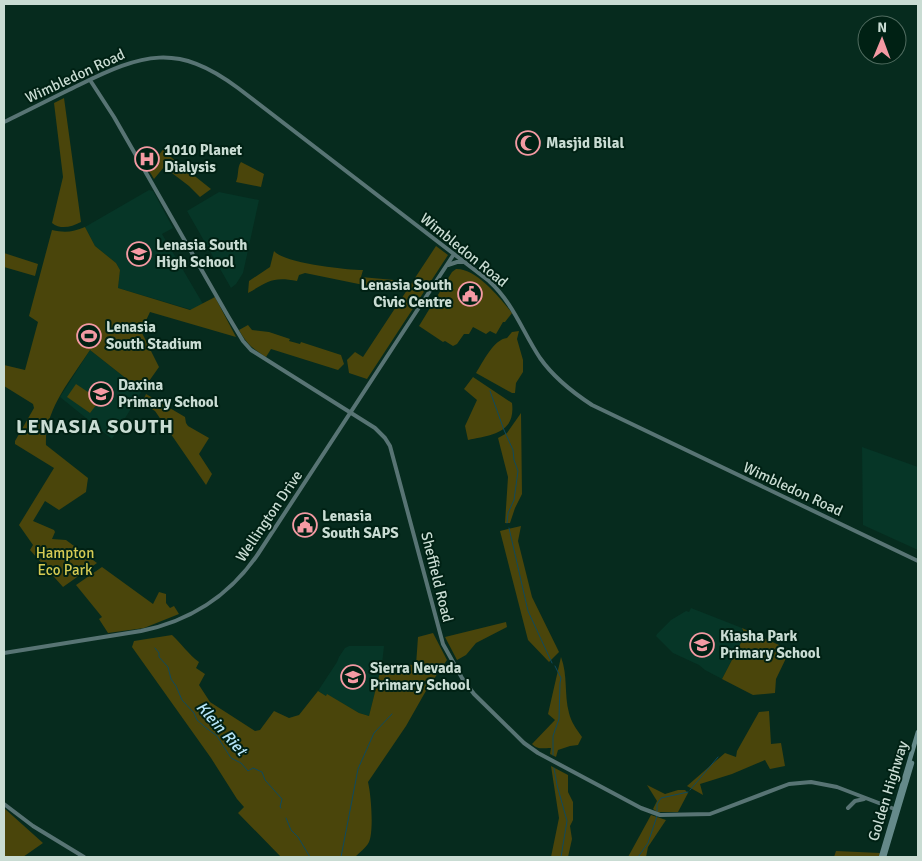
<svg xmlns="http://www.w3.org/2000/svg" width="922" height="861" font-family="Signika,sans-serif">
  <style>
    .built { fill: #063627 }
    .green { fill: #4a450b }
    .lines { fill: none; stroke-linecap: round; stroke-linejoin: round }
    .stream { stroke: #0f4a5e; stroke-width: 1 }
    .secondary { stroke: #587474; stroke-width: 4 }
    .primary { stroke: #658a8a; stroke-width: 4.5 }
    .labels { text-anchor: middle; stroke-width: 4; stroke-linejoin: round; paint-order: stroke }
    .street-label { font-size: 15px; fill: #c9dcd3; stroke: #002114 }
    .poi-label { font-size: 15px; font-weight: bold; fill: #c9dcd3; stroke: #002114; text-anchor: start }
    .park-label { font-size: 15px; fill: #d5cb54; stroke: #002114 }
    .water-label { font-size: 16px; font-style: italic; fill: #b6e5f9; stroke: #002114 }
    .district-label { font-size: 20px; font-weight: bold; letter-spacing: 1px; fill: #c9dcd3; stroke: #002114 }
  </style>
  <rect width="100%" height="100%" fill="#062b1e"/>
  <path class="built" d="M149 190 153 191 173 228 162 234 203 304 192 310 118 288 120 270 116 263 95 246 85 227Z
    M219 192 259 200 243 273 236 284 231 288 187 211Z
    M90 350 142 391 112 439 60 397Z
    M862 447 918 467V550L863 525Z
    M691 608 742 628 745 635 722 679 705 670 699 665 673 653 656 636 657 634 671 620 686 611 689 612Z
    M349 646H384L382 664 369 716 359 713 328 695 326 696 318 691 337 662 339 657 345 648Z"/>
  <path class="green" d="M64 98 81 222C71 227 61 230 52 223L63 177 54 103Z
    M165 147 167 154 211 189 200 197 189 186 164 167 154 179 148 169Z
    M241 162 264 174 261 187 236 182C239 175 237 167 241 162Z
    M85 227 95 246 116 263 120 270 118 288 190 310 215 297 236 337 150 312 141 331 159 367 142 391 90 350C72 378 44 410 46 445L88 478 86 492 59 510 45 501 33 521 54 530 55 532 52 539 66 540 97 563 63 587 30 550 33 545 19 525 54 468 15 444V441L34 408 33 404 4 386V365L25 370 38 322 29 316 52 230C65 233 73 232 85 227Z
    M436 246 448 255 367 379 349 373 347 360 355 352 363 357Z
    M274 251C283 263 346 270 363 270L361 277 394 280 388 290 305 273 299 275 297 281C272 276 268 282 248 293L249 281 270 267Z
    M4 253 38 264 35 276 4 267Z
    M456 269C476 268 500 298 512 313L505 322H503L496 334 490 331 486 334 473 327 469 334H464L457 344 453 346 445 341 443 342 419 326 452 272Z
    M248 325 252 330 269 332 290 339 289 341 300 344 301 342 341 355 344 364 338 370 271 349 266 357C253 349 246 343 239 330Z
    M519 331 517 339 523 360V372L516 383 515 393H512L476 373C483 362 494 339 507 338L512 332Z
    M473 377 512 403C516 434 490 435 468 440L465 426 477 400 464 389Z
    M76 384 100 400 90 413 67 397Z
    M146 394 185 417 186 423 188 426 209 438 199 454 212 474 206 485 155 411 142 403Z
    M521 413 522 494 515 508 510 523H505L508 477 498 438 507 433Z
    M521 526 518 541 532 597 559 652 549 662 528 640 500 531Z
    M102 567 153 604 159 592 166 594V603L170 608 174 606 179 614 144 628 108 633 99 619 102 617 76 585Z
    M506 622 507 627 476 643 466 655 457 660 445 637Z
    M742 628 790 650 776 679 775 693 753 695 722 679 745 635Z
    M433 633 447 660 427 689 406 726 368 782C371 794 374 831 369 842 366 848 359 853 355 857H281L238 813 244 807 237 799 211 758 132 647 134 641 172 635C182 644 188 654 199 662L196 668 205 674 199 685 210 702 255 731 260 730 274 711 289 718 299 715 318 691 326 696 327 694 359 713 369 716 382 664 416 665 418 637Z
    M561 657C568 676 564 694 569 713 571 722 577 730 582 737L578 745 570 746 558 750 556 757 550 754 551 748C543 748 538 750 532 744L555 720 548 714Z
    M769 711 771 744 781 743 785 766 770 769 765 760 732 774 700 784 703 795 687 786 725 753 736 757 737 751 759 712Z
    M551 766 568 775V792L573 802V820L570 826 572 839 568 857H551L559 818Z
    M647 785 665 794 678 790H685L688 793 678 812H657L653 809 657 801Z
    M4 808 43 843 23 857H4Z
    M651 815 666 820 648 847 646 857H628Z
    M836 851 880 853 879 857H834Z"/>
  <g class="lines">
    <path class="stream" d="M490 391 504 430 513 450 514 460 518 471 514 500 508 513 507 523
      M509 528 528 611 552 663
      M155 648 159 653V657L168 667 171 679 176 686 182 700 194 713 197 720 205 727 217 736 231 758 241 763 248 771 253 768 262 772 265 780 282 799 280 807 281 808
      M553 755V736L559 719 560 683 561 678 555 666
      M554 768 557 785 567 821 561 857
      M690 790 718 757
      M657 811V804L661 798 688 792
      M286 818 291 830 298 837 310 857
      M341 857 358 769 374 733 392 714
      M638 857 648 843 657 816"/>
    <path class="secondary" d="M90 80 114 117 228 316 243 341 251 350 375 428 385 438 390 446 443 644 462 678 474 694 524 743 538 753 641 808 660 815 710 814 789 784 811 782 837 787 897 810
      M4 122C29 110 54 97 79 85 142 54 177 42 238 88L489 281C514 304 522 331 540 358 554 378 572 392 592 405L918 561
      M448 265 457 262H465
      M4 653 141 631C190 621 230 595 258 554L454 254
      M4 804 33 826 84 857
      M848 808 855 801 864 799"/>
    <path class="primary" d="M881 857 918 732
      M884 857 912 763"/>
  </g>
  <defs>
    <g id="mosque-ring" transform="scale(1.25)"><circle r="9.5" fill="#002114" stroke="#f49aa3" stroke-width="1.5"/><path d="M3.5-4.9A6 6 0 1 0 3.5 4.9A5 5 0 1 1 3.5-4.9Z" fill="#f49aa3"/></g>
    <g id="hospital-ring" transform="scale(1.25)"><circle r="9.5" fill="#002114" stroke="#f49aa3" stroke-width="1.5"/><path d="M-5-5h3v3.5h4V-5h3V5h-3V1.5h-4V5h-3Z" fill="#f49aa3"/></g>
    <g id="school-ring" transform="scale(1.25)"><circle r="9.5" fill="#002114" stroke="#f49aa3" stroke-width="1.5"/><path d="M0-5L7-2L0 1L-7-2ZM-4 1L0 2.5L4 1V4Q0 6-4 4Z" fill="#f49aa3"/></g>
    <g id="civic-ring" transform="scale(1.25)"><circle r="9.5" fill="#002114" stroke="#f49aa3" stroke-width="1.5"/><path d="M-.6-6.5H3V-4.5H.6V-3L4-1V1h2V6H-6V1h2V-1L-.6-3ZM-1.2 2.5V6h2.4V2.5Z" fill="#f49aa3"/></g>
    <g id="stadium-ring" transform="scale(1.25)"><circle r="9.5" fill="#002114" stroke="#f49aa3" stroke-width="1.5"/><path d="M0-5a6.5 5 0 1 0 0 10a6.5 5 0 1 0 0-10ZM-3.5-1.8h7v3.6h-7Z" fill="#f49aa3"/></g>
  </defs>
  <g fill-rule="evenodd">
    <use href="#mosque-ring" x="528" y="143"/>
    <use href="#hospital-ring" x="147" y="159"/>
    <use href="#school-ring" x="139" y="254"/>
    <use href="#civic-ring" x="470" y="294"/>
    <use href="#stadium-ring" x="89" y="336"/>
    <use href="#school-ring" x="101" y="394"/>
    <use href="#civic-ring" x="305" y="525"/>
    <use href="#school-ring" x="702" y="645"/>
    <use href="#school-ring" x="353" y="677"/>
  </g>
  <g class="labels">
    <g class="street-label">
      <text transform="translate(75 76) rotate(-25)" y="5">Wimbledon Road</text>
      <text transform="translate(464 250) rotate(39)" y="5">Wimbledon Road</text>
      <text transform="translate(793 489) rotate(25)" y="5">Wimbledon Road</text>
      <text transform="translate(269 516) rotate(-56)" y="5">Wellington Drive</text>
      <text transform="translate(437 577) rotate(76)" y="5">Sheffield Road</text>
      <text transform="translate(888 791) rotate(-73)" y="5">Golden Highway</text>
    </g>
    <g class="poi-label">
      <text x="546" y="148">Masjid Bilal</text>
      <text x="164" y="155">1010 Planet<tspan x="164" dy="17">Dialysis</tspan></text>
      <text x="156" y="250">Lenasia South<tspan x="156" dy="17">High School</tspan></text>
      <text x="452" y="290" text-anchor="end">Lenasia South<tspan x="452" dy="17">Civic Centre</tspan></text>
      <text x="106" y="332">Lenasia<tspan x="106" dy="17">South Stadium</tspan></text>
      <text x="118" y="390">Daxina<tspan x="118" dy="17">Primary School</tspan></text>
      <text x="322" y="521">Lenasia<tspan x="322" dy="17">South SAPS</tspan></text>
      <text x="720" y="641">Kiasha Park<tspan x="720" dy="17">Primary School</tspan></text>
      <text x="370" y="673">Sierra Nevada<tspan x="370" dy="17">Primary School</tspan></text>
    </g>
    <g class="park-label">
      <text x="65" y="558">Hampton<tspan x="65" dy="17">Eco Park</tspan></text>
    </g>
    <g class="water-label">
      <text transform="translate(222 728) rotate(48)" y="6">Klein Riet</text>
    </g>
    <g class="district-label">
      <text x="95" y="433">LENASIA SOUTH</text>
    </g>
  </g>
  <rect width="922" height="861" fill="none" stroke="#c9dcd3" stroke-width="10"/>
  <g transform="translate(882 40) rotate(1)"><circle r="24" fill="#002114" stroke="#506c60"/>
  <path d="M0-4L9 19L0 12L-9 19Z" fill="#f49aa3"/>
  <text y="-8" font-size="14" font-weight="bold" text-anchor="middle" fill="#c9dcd3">N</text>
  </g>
</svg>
